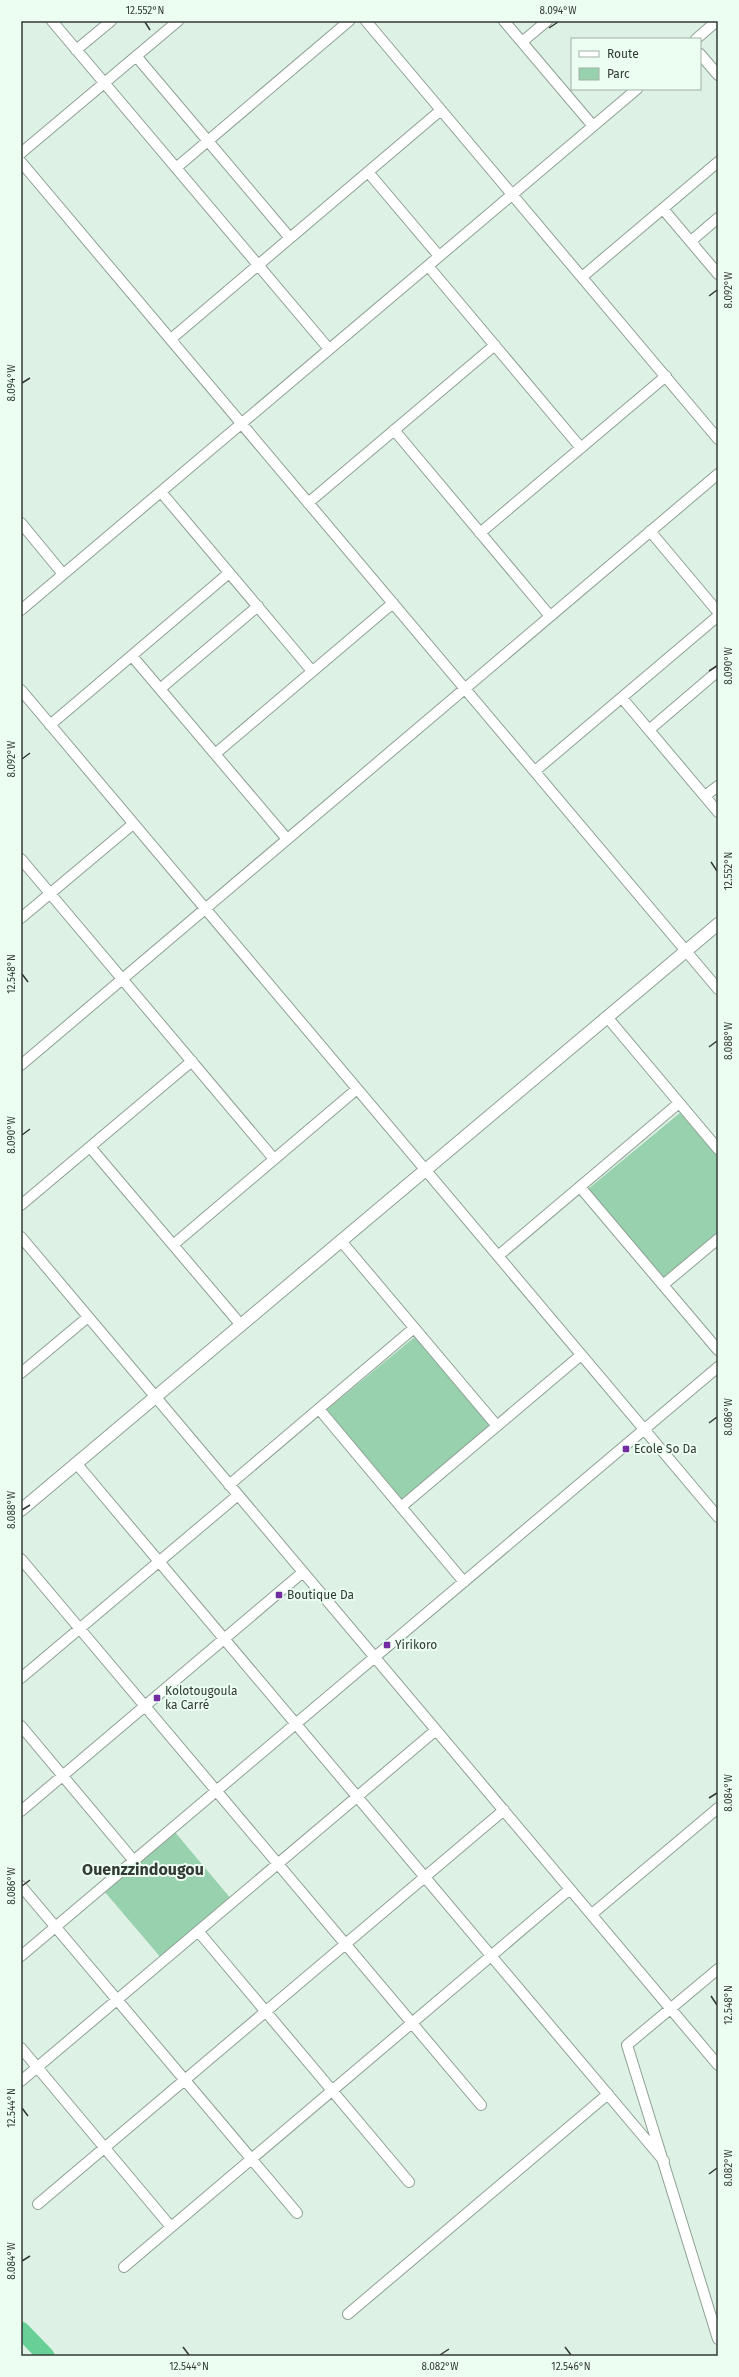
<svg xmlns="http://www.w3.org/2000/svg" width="739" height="2377" font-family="'Fira Sans',sans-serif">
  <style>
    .green { fill: #98d1ae }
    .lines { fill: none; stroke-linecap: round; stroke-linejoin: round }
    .river { stroke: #68d096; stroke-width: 17 }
    .minor-casing { stroke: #8ea094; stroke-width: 12 }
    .tertiary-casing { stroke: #8ea094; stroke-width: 14 }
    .minor { stroke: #fff; stroke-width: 10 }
    .tertiary { stroke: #fff; stroke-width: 12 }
    .ticks { fill: none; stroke: #333a36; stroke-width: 1.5 }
    .poi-dot { fill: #732da1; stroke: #ecfef2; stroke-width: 1.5 }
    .labels { text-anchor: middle; stroke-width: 4; stroke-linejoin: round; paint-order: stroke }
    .poi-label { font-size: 12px; fill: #333a36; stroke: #ecfef2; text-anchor: start }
    .district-label { font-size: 16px; font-weight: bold; fill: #333a36; stroke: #ecfef2 }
    .neatline { fill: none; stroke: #333a36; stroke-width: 1.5 }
    .ticks-label { font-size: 10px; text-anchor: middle; fill: #333a36 }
  </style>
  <rect width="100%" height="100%" fill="#def1e5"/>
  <path class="green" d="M681 1112 718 1157V1234L663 1280 588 1189Z
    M417 1335 492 1426 399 1503 324 1412Z
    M174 1831 232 1900 162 1959 104 1891Z"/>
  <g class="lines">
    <path class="river" d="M21 2330 46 2356"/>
    <g class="minor-casing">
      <path id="minor" d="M52 21 329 349
        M366 21 718 439
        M504 21 593 126
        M696 39 717 21
        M522 42 547 21
        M76 50 111 21
        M700 54 718 75
        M136 56 290 238
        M21 153 178 21
        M21 162 718 989
        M176 168 349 21
        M368 172 439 256
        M663 209 718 274
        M691 241 718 218
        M428 266 581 448
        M582 277 718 162
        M171 339 441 110
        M394 430 550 616
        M161 492 312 671
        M308 503 495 345
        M21 523 63 574
        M650 531 718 612
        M480 533 666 376
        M21 610 637 89
        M132 656 287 839
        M160 689 258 606
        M21 690 718 1517
        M622 698 718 812
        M50 725 229 573
        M649 730 718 671
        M215 754 393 603
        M535 771 718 616
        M705 796 718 786
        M21 859 274 1159
        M21 918 133 824
        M607 1017 718 1149
        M21 1065 718 474
        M90 1147 241 1325
        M580 1187 718 1350
        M21 1205 192 1061
        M21 1237 718 2065
        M341 1241 497 1426
        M173 1245 357 1089
        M498 1256 679 1103
        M663 1285 718 1239
        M21 1373 88 1317
        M319 1409 464 1582
        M76 1463 664 2161
        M229 1485 414 1328
        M401 1507 581 1355
        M21 1559 481 2105
        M21 1678 238 1495
        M21 1726 134 1861
        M21 1811 303 1572
        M21 1886 297 2213
        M592 1914 718 1808
        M198 1931 409 2182
        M21 1956 718 1367
        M718 1969 627 2045 718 2339
        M21 2048 171 2227
        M21 2081 436 1730
        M38 2204 504 1810
        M124 2267 570 1889
        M348 2314 608 2094"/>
    </g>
    <g class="tertiary-casing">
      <path id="tertiary" d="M21 1510 718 924"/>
    </g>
    <use href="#minor" class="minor"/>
    <use href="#tertiary" class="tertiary"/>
  </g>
  <path class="ticks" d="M145 22 150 30M549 28 558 22M709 296 717 290M22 383 30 378M709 671 717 666M22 759 30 753M711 862 717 871M22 974 28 982M709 1047 717 1041M22 1135 30 1129M709 1423 717 1417M22 1510 30 1505M709 1798 717 1793M22 1886 30 1880M711 1996 717 2005M22 2108 28 2116M709 2174 717 2168M22 2261 30 2256M183 2347 189 2355M565 2347 571 2355M440 2355 449 2349"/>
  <g class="poi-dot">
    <rect x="622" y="1445" width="8" height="8" rx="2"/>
    <rect x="275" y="1591" width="8" height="8" rx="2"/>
    <rect x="383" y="1641" width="8" height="8" rx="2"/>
    <rect x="153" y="1694" width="8" height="8" rx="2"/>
  </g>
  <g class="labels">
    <g class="poi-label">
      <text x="634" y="1453">Ecole So Da</text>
      <text x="287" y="1599">Boutique Da</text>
      <text x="395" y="1649">Yirikoro</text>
      <text x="165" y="1695">Kolotougoula<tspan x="165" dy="14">ka Carré</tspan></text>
    </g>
    <g class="district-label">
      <text x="143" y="1875">Ouenzzindougou</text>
    </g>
  </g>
  <rect width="739" height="2377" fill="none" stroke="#ecfef2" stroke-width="44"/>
  <rect x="571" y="38" width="130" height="52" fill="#ecfef2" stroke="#a2b0a7"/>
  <rect x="579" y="51" width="20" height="6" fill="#ffffff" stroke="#a2b0a7"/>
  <text x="607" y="58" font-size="12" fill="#333a36">Route</text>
  <rect x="579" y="68" width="20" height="12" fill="#98d1ae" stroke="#a2b0a7"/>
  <text x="607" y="78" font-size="12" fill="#333a36">Parc</text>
  <rect x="22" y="22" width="695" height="2333" class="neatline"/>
  <g class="ticks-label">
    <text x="145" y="14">12.552°N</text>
    <text x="558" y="14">8.094°W</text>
    <text transform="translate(728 290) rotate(-90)" y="4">8.092°W</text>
    <text transform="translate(11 383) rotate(-90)" y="4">8.094°W</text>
    <text transform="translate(728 666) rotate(-90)" y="4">8.090°W</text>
    <text transform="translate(11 759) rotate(-90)" y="4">8.092°W</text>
    <text transform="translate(728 871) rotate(-90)" y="4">12.552°N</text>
    <text transform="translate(11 974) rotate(-90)" y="4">12.548°N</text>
    <text transform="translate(728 1041) rotate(-90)" y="4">8.088°W</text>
    <text transform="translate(11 1135) rotate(-90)" y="4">8.090°W</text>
    <text transform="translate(728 1417) rotate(-90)" y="4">8.086°W</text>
    <text transform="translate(11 1510) rotate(-90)" y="4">8.088°W</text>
    <text transform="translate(728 1793) rotate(-90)" y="4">8.084°W</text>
    <text transform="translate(11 1886) rotate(-90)" y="4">8.086°W</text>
    <text transform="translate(728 2005) rotate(-90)" y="4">12.548°N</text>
    <text transform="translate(11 2108) rotate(-90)" y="4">12.544°N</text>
    <text transform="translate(728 2168) rotate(-90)" y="4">8.082°W</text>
    <text transform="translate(11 2261) rotate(-90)" y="4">8.084°W</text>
    <text x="189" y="2370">12.544°N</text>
    <text x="440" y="2370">8.082°W</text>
    <text x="571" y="2370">12.546°N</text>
  </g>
</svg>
